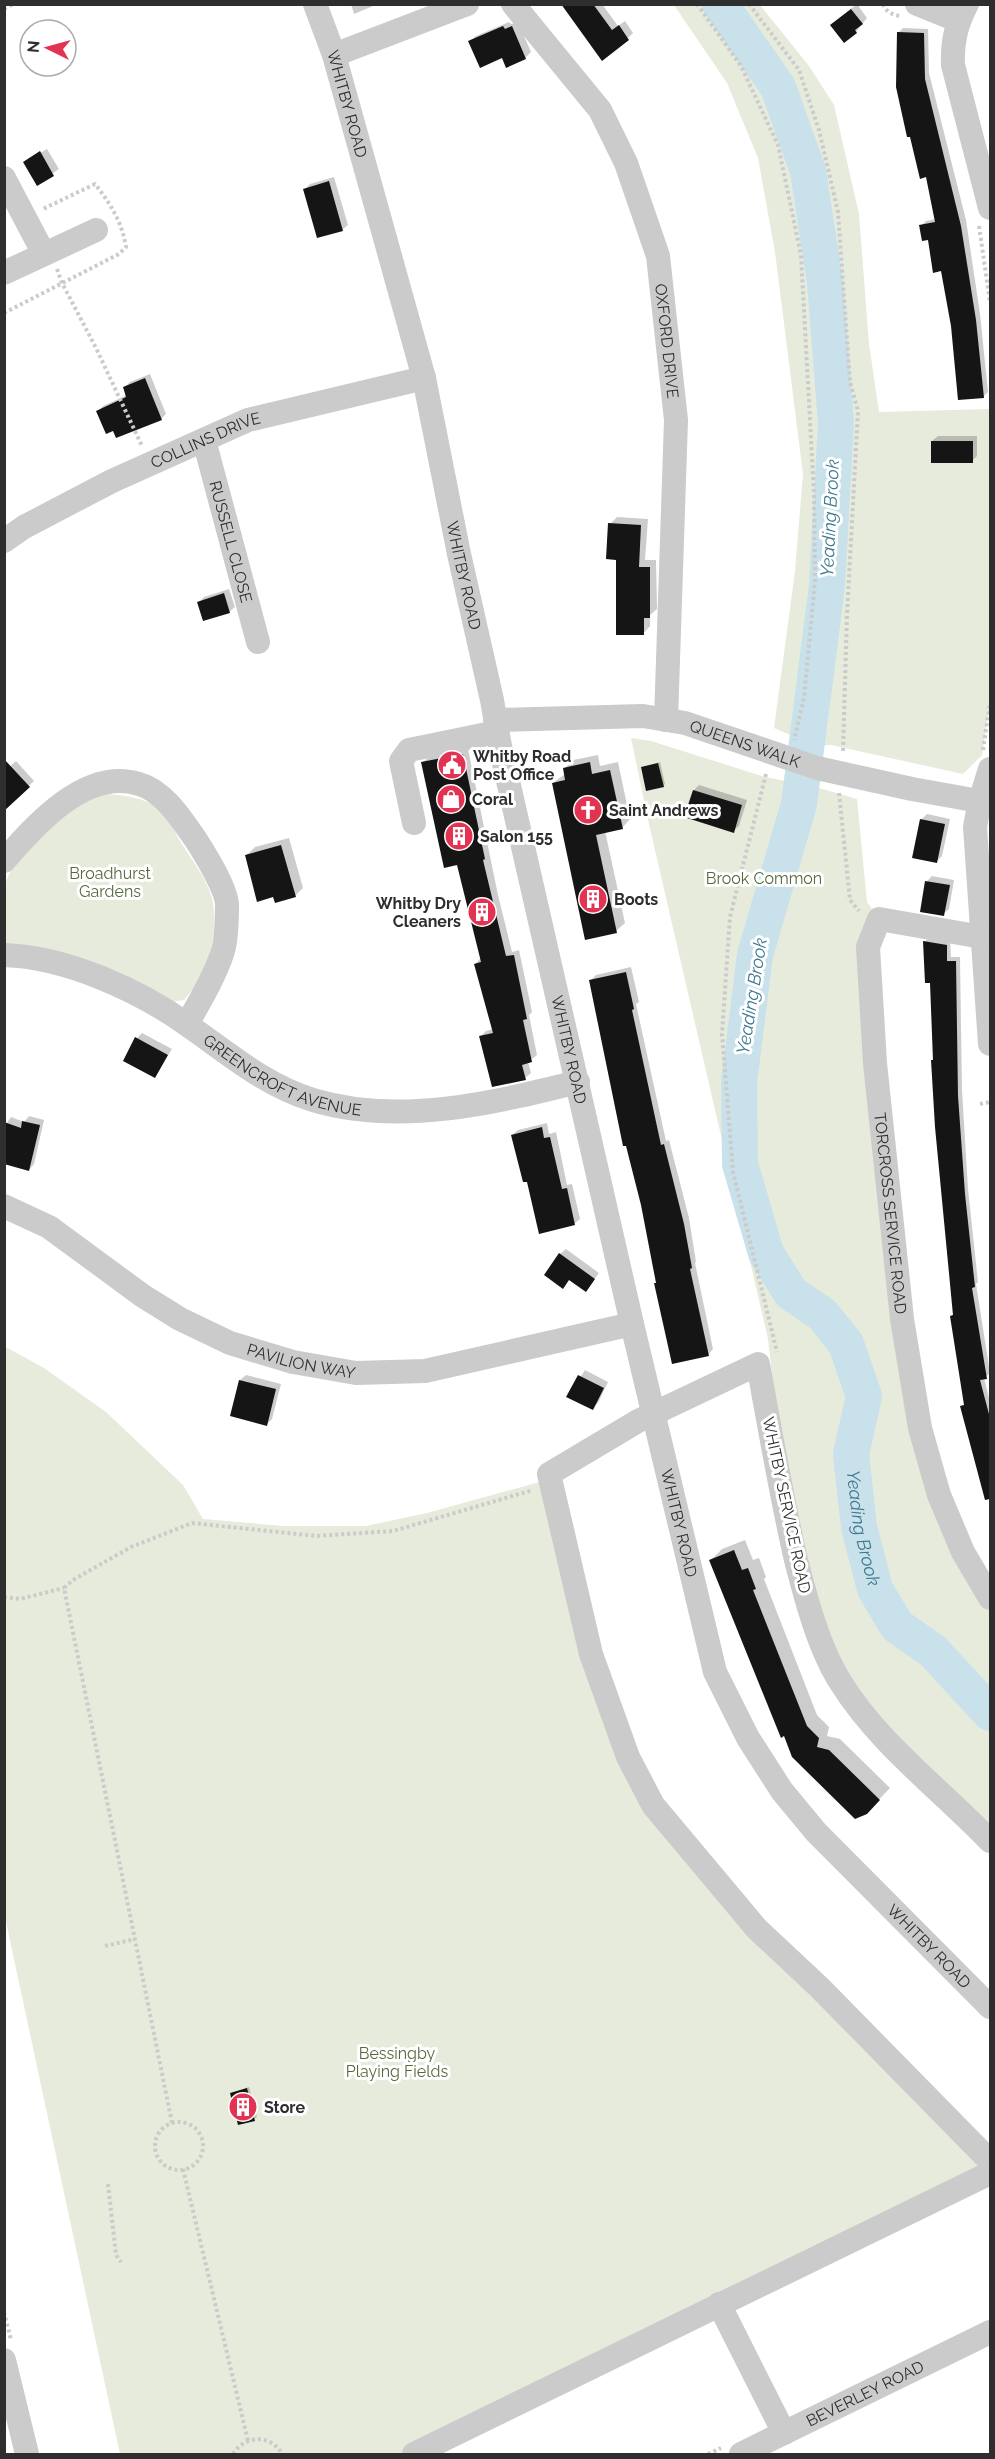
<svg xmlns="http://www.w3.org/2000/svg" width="995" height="2459" font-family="Raleway,sans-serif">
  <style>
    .green { fill: #e6ebdc }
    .shadow { fill: #0003 }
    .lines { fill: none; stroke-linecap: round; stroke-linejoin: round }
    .river { stroke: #c8e1eb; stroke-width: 36 }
    .building { fill: #151515 }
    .path { stroke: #cbcbcb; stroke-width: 4; stroke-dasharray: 3 3; stroke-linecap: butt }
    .minor { stroke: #cbcbcb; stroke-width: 24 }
    .labels { text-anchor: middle; stroke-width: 6; stroke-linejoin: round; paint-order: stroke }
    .street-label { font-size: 16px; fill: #2e2e2e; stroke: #fff }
    .poi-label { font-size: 16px; font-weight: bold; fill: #2e2e2e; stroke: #fff; text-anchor: start }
    .park-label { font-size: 16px; fill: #56693c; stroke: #fff }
    .water-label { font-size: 18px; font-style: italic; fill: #3d788f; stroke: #fff }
  </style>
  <rect width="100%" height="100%" fill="#fff"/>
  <path class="green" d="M674 5H760L809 66 834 105 859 214 869 344 879 412 990 409V703L982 755 963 774 831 745 817 746 774 728 795 571 803 474 775 252 758 158 727 83Z
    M631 738 651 741 765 777 812 786 857 799 867 902 879 919 871 935 909 1359 963 1552 990 1612V1832L868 1709 849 1680 824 1619 802 1541 774 1391 768 1339 649 824Z
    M109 794C125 796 149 798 161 811 170 819 176 835 183 846 193 861 207 880 212 898 220 933 208 975 184 1000L169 1002 8 946 5 941V884L13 865 32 843 88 797Z
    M4 1346 44 1368 106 1412 183 1485 203 1519 284 1526H366L427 1513 543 1481 647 1806 982 2164 777 2269 401 2454H120L5 1917Z"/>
  <path class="shadow" d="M351 4H378L354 14Z
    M562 4H602L618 26 625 21 633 33 628 38Z
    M857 4 867 18 856 32 837 20Z
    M509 22 511 24 518 22 531 52 525 58 502 56 470 41 476 36Z
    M903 28 928 29 929 73 966 220 980 314 988 392 983 397 952 326 942 270 929 238 921 226 926 221 936 219 898 33Z
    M47 149 59 169 37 184 25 162Z
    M334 177 348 225 342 230 305 189 310 184Z
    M150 374 166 414 161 419 114 429 98 411 103 406 127 395 124 388 130 382Z
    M938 436H977V456L972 461 932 441Z
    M617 517 648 519 645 560H656L657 609 650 615V626L643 634 617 558 610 524Z
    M229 589 235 607 229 612 199 602 204 597Z
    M468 749 498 895 512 952 519 950 532 1012 529 1015 537 1055 528 1062 531 1073 525 1078 480 1037 486 1031 493 1029 475 964 481 958 458 864 423 762 429 757Z
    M598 755 600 766 618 762 630 819 622 828 605 831 625 923 616 931 553 783 565 774 564 769 573 760Z
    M16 761 34 781 4 809V772Z
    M660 762 665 784 663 786 643 767Z
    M699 785 747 800 739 826 733 831 694 790Z
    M927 814 950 819 942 856 936 862 922 819Z
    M289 838 303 888 295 896 246 856 255 847Z
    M932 876 954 880 949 909 943 914 927 881Z
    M929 938 950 941 951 957H960L962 1090 968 1189 978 1282 976 1284 990 1373 984 1378 990 1402V1499L979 1470 962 1407 965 1403 955 1313 932 1060 935 1058 932 982 924 942Z
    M631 967 639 1002 636 1004 666 1141 669 1140 689 1218 696 1262 695 1263 713 1349 708 1355 658 1282 639 1188 591 980 596 975Z
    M142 1033 172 1049 155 1076 137 1038Z
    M29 1116 44 1120 34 1164 29 1170 4 1127 11 1117 24 1122Z
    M547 1123 549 1134 556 1132 567 1185 572 1184 580 1219 574 1224 528 1180 512 1135 518 1130Z
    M566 1249 599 1273 591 1284 560 1254Z
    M585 1370 608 1382 598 1403 592 1408 568 1396Z
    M246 1375 281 1384 272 1419 267 1424 232 1415 240 1380Z
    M745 1540 753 1560 759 1558 766 1577 764 1579 817 1715 829 1727 827 1736 840 1739 890 1788 867 1812 855 1817 711 1560 722 1549Z
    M249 2087 257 2117 254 2119 232 2093Z"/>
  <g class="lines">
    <path class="river" id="s1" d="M720 4 778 87 808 171 825 282 836 423 827 586 799 804 755 955 739 1082 740 1164 766 1253 791 1293 823 1315 846 1344 864 1396 851 1454 859 1527 875 1589 897 1626 933 1651 990 1713"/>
  </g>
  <path class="building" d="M561 4H593L612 30 619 25 629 40 602 61Z
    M851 9 863 24 855 30 857 33 844 43 830 25Z
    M503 26 505 29 512 26 526 59 506 68 502 58 480 68 468 41Z
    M897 32 924 33 925 79 961 226 976 320 984 398 958 400 951 326 941 271 933 273 928 240 922 241 919 225 935 222 926 177 920 179 910 137H907L896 87Z
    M40 151 54 176 37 186 23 162Z
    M329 181 343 231 317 238 303 189Z
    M145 378 162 420 116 438 113 431 106 434 96 411 126 397 123 387Z
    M931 441H973V463H931Z
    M608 523 641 525 639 567H650V618H644V635H616V560L606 559Z
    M224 593 230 613 203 621 197 602Z
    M463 754 485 859 483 860 506 956 514 955 527 1019 523 1020 532 1062 522 1065 526 1080 492 1087 479 1036 493 1033 474 964 481 962 457 865 444 868 421 762Z
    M4 759 30 787 4 811Z
    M590 762 592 774 610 770 623 829 596 835 617 933 585 940 552 783 565 780 563 768Z
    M658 763 664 787 646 791 641 767Z
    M693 790 742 805 734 833 684 817Z
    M920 819 945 824 937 863 912 858Z
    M281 845 296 897 275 903 273 897 257 902 245 855Z
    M925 881 950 885 944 916 920 912Z
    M923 941 947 945V961H956L958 1096 965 1194 975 1287 972 1288 987 1379 980 1380 990 1418V1499L985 1500 960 1406 964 1405 950 1316 953 1315 935 1127 931 1060H933L930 983H925Z
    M626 972 634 1009 632 1010 661 1145 664 1144 684 1224 692 1268 690 1269 709 1356 672 1364 654 1283H656L641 1205 626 1146H623L589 980Z
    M135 1037 168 1055 155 1078 123 1061Z
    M22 1121 40 1125 29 1171 4 1164V1122L21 1128Z
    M542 1127 544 1138 550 1137 562 1189 567 1188 575 1225 539 1234 527 1182H523L511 1135Z
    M559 1253 595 1279 586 1292 569 1280 563 1289 544 1275Z
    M578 1375 604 1388 593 1410 566 1397Z
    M239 1380 276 1389 267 1426 230 1416Z
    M734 1550 742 1570 748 1568 756 1589 753 1590 807 1726 819 1738 817 1747 829 1750 880 1800 867 1814 855 1819 792 1757 784 1736 781 1738 709 1560Z
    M247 2088 255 2121 238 2125 230 2093Z"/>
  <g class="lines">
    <path class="path" d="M697 4 741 66 778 145 801 255 814 494 815 581 804 698 794 740
      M749 4 799 70 819 130 838 212 850 382 858 411 847 614 843 752
      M883 4C886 12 893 15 900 16
      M4 9 13 4
      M979 226 990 302
      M57 269 62 283 96 348 142 446
      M4 313 119 254 126 247C122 222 110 203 95 184L43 209
      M983 750 990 703
      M766 774 730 917 722 1034 733 1172 777 1352
      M839 793 850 900 859 911
      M980 1104 990 1102
      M4 1597 20 1599 64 1588
      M105 1946 135 1939
      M155 2146a24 24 0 1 1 48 0a24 24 0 1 1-48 0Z
      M172 2123 64 1588 73 1580 131 1547 192 1523 316 1536 393 1531 533 1490
      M183 2169 248 2441
      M108 2184 116 2255 121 2262
      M4 2312 11 2340
      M233 2454C245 2435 271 2434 282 2454
      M708 2454 721 2448"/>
    <g class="minor">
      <path id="s2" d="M315 4 334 55 424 378 459 554 492 700 500 746 632 1324 715 1672 748 1738 782 1791 816 1832 990 2007"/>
      <path id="s3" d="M513 4 600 110 626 163 658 256 676 420 666 720"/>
      <path d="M917 4 959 21"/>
      <path d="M967 4C956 25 952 42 953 65L990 208"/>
      <path d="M334 55 467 4"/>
      <path d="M4 178 44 254"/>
      <path d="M4 273 96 230"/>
      <path id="s4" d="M204 440 258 642"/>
      <path id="s5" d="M4 541 24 527 112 481 248 420 424 378"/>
      <path id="s6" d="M495 720 643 716 685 723 817 768 912 789 990 803"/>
      <path d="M990 769 980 801 975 827 990 1044"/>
      <path d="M414 823 401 761 409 750 497 732"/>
      <path d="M4 861C35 825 86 767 139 784 164 791 182 820 196 840 205 854 227 890 227 905 227 919 227 937 223 951 215 976 200 1001 187 1024"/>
      <path id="s7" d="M982 937 879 919 868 947 875 1063 902 1319 920 1428 939 1495 963 1552 990 1598"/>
      <path id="s8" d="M4 955C66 957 139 990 189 1026 229 1054 266 1086 313 1100 399 1126 493 1103 578 1082"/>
      <path id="s9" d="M4 1206 49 1227 143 1296 180 1319 230 1343 293 1362 356 1373 425 1371 632 1324"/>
      <path d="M990 1841C941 1790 879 1744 841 1683 819 1649 806 1599 796 1560 781 1495 770 1429 758 1364L638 1421 549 1474 591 1654 628 1757 653 1805 757 1929 819 1987 990 2161"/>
      <path d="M719 2304 784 2433"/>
      <path d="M4 2360 27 2454"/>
      <path d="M414 2454 990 2173"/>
      <path id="s10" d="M741 2454 990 2332"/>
    </g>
  </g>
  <defs>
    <g id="civic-disc" transform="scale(1.5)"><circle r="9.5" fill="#e33352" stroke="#fff"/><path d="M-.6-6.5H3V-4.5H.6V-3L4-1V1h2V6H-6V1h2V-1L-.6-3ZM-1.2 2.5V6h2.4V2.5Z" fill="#fff"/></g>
    <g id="shop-disc" transform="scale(1.5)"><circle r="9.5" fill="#e33352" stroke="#fff"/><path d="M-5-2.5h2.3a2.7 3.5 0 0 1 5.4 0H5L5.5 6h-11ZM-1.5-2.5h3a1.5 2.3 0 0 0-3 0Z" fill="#fff"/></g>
    <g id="church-disc" transform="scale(1.5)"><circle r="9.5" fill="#e33352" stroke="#fff"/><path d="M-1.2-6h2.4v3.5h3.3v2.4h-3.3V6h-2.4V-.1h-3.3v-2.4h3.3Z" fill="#fff"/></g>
    <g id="building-disc" transform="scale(1.5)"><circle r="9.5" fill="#e33352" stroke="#fff"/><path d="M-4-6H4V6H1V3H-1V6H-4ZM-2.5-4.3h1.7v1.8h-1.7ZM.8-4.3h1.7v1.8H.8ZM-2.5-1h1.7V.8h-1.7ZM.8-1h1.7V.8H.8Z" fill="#fff"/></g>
  </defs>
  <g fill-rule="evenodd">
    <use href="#civic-disc" x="452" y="765"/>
    <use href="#shop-disc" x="451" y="799"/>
    <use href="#church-disc" x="588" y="810"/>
    <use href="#building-disc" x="459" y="836"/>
    <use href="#building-disc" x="593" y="899"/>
    <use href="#building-disc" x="482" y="912"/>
    <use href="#building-disc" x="243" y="2107"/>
  </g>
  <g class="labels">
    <g class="street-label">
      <text dy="6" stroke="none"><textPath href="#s2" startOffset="105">WHITBY ROAD</textPath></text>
      <text dy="6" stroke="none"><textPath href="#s3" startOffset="380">OXFORD DRIVE</textPath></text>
      <text dy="6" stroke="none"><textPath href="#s5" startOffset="226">COLLINS DRIVE</textPath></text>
      <text dy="6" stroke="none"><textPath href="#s4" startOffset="105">RUSSELL CLOSE</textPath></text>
      <text dy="6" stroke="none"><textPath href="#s2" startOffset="591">WHITBY ROAD</textPath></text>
      <text dy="6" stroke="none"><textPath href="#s6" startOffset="254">QUEENS WALK</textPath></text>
      <text dy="6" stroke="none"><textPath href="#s2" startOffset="1077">WHITBY ROAD</textPath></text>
      <text dy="6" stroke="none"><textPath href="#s8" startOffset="308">GREENCROFT AVENUE</textPath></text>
      <text dy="6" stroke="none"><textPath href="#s7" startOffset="402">TORCROSS SERVICE ROAD</textPath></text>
      <text dy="6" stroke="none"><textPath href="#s9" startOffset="339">PAVILION WAY</textPath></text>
      <text transform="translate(787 1505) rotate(78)" y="6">WHITBY SERVICE ROAD</text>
      <text dy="6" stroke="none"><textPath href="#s2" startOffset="1563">WHITBY ROAD</textPath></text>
      <text dy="6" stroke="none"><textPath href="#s2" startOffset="2067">WHITBY ROAD</textPath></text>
      <text dy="6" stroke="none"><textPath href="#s10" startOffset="138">BEVERLEY ROAD</textPath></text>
    </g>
    <g class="poi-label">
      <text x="473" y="762">Whitby Road<tspan x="473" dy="18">Post Office</tspan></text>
      <text x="472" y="805">Coral</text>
      <text x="609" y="816">Saint Andrews</text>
      <text x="480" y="842">Salon 155</text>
      <text x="614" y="905">Boots</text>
      <text x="461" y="909" text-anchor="end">Whitby Dry<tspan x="461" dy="18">Cleaners</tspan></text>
      <text x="264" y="2113">Store</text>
    </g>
    <g class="park-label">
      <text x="110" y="879">Broadhurst<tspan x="110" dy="18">Gardens</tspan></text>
      <text x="764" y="884">Brook Common</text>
      <text x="397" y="2059">Bessingby<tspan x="397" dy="18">Playing Fields</tspan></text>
    </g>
    <g class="water-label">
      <text transform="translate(830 518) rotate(-87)" y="6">Yeading Brook</text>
      <text transform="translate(752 996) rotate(-81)" y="6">Yeading Brook</text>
      <text dy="6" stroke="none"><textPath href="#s1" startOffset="1600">Yeading Brook</textPath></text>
    </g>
  </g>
  <rect width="995" height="2459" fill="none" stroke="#2e2e2e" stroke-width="12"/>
  <g transform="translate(48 48) rotate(275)"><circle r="28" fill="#ffffff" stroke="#ababab" stroke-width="1.5"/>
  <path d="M0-4.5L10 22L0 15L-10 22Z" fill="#e33352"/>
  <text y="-9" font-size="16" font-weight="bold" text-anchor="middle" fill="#2e2e2e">N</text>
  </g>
</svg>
